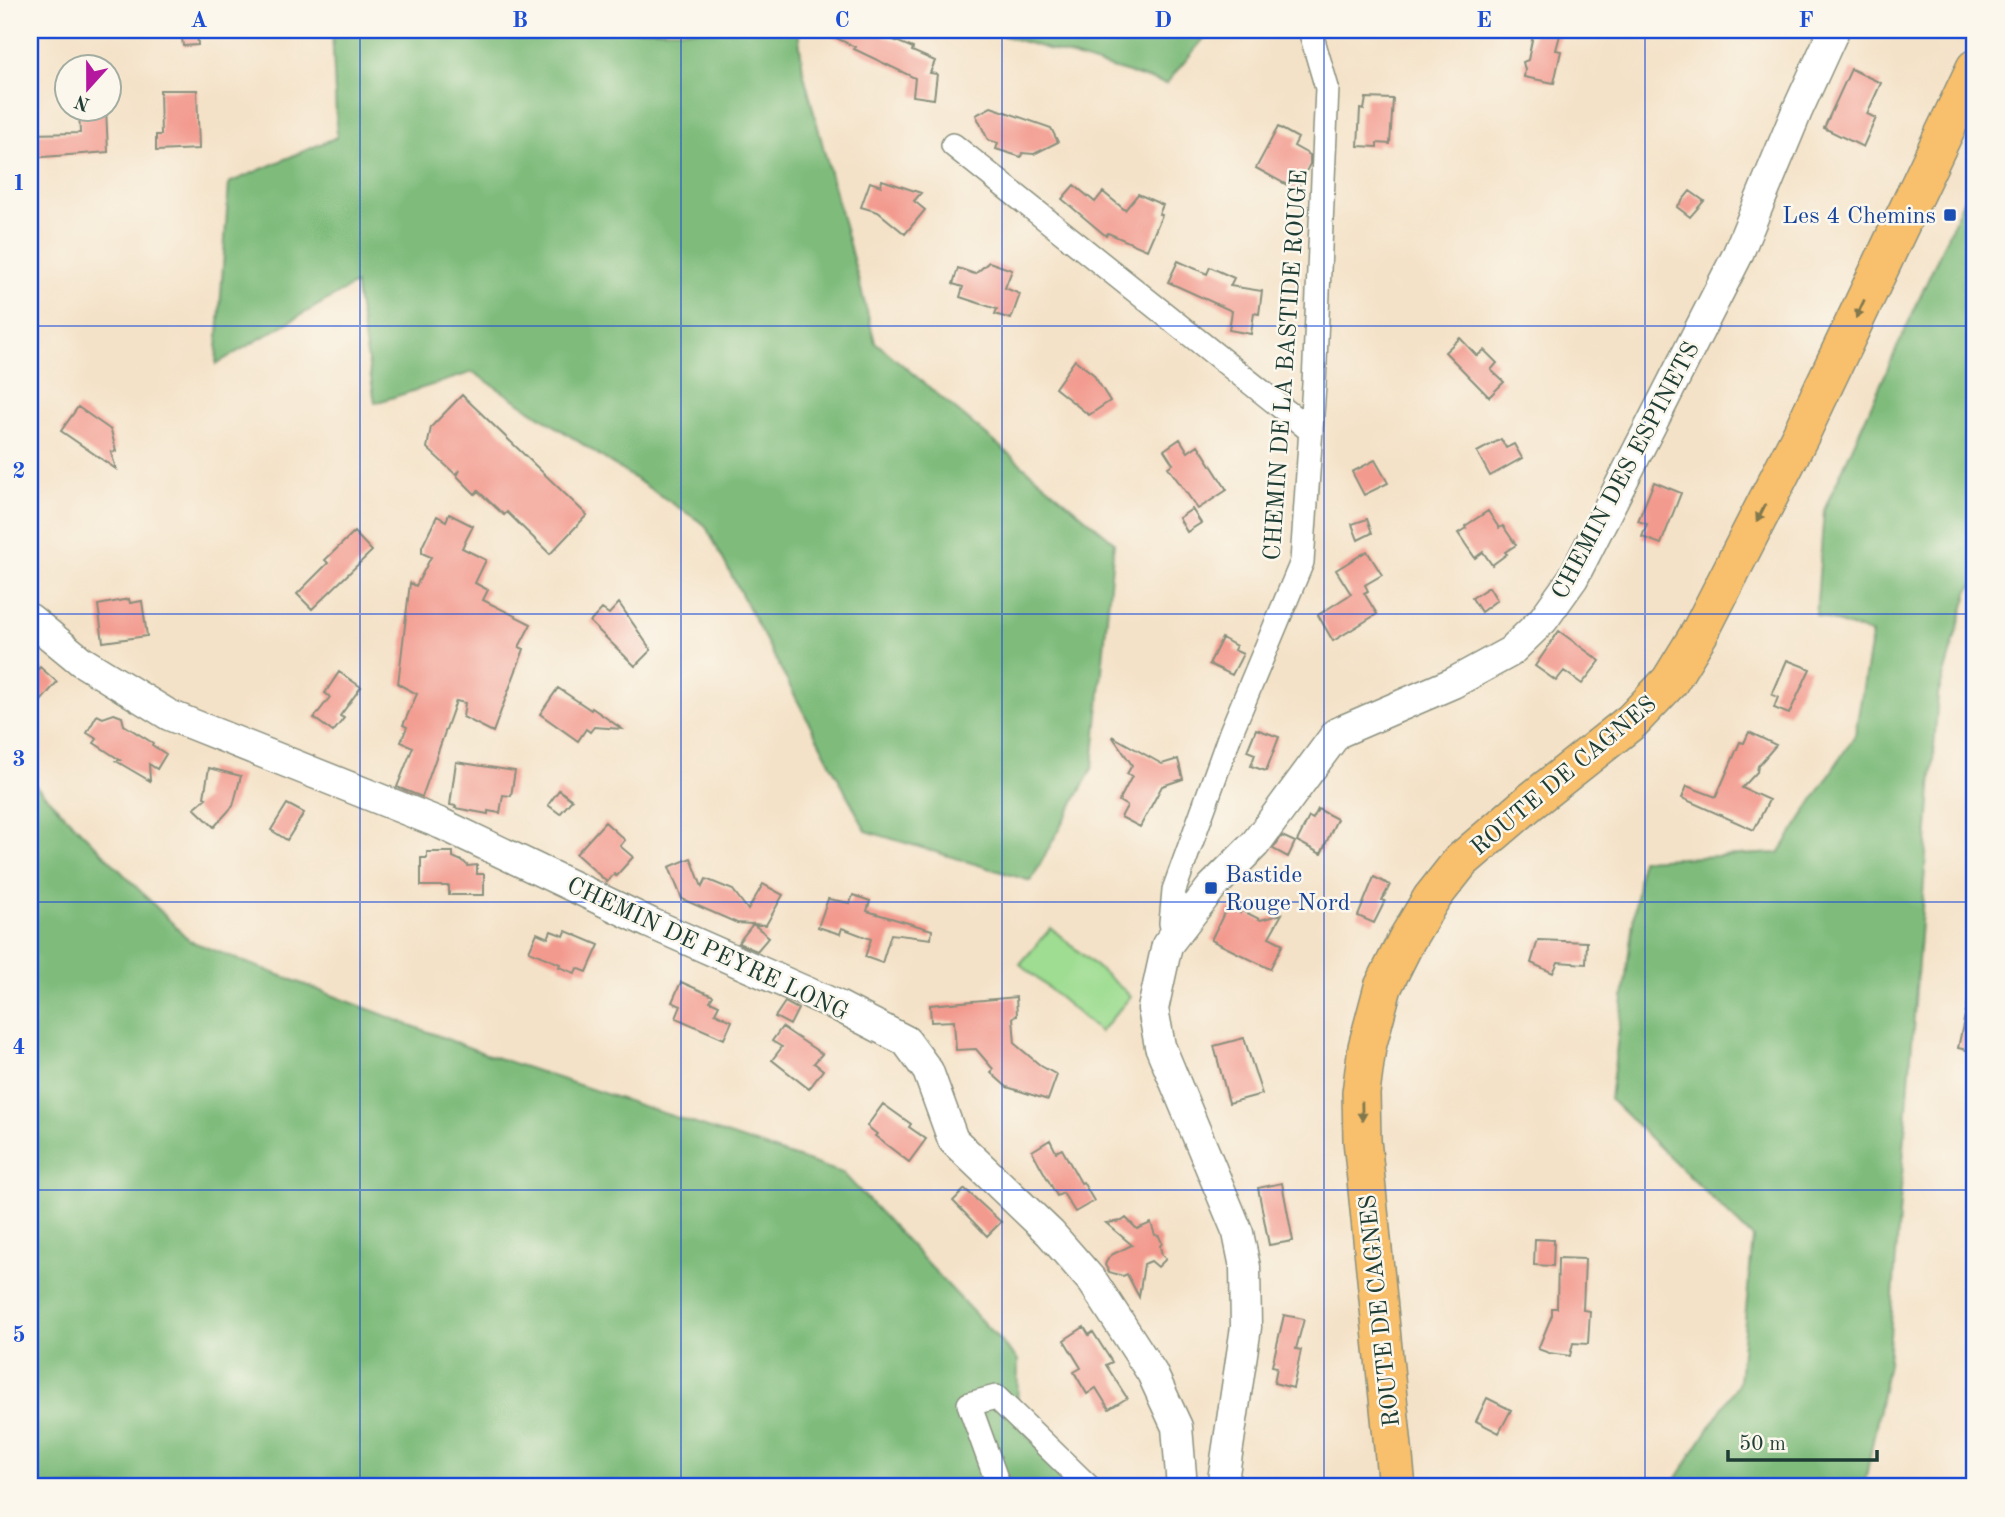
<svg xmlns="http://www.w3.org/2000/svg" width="2005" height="1517" font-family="'Old Standard TT',serif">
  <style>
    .green { fill: #9fdd92; stroke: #5f8d63; stroke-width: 2 }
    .forest { fill: #7fbc7c; stroke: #4f7c58; stroke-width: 2 }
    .building { fill: #f39a8e }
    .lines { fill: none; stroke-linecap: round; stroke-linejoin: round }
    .minor-casing { stroke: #8a907e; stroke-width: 26 }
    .tertiary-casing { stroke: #8a907e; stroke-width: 33 }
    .primary-casing { stroke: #8a907e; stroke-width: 40 }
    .minor { stroke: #fff; stroke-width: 23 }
    .tertiary { stroke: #fff; stroke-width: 30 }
    .primary { stroke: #f8bf6c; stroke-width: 37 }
    .oneway { fill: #81784d }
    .grid { fill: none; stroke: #1d4ed8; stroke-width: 2; stroke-opacity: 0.55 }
    .transit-dot { fill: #1a4fb4; stroke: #fbf7ec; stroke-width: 2.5 }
    .labels { text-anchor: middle; stroke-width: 5; stroke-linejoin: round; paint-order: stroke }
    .transit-label { font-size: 24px; fill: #164399; stroke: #fbf7ec; text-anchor: end }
    .street-label { font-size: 24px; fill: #1f3d34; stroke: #fbf7ec }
    .neatline { fill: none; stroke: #1d4ed8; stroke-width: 2.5 }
    .grid-label { font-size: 23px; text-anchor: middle; font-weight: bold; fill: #1d4ed8 }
  </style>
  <rect width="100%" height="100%" fill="#fbf7ec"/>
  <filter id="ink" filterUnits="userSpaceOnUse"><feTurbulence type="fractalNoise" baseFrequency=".0143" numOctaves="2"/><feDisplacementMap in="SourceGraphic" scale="14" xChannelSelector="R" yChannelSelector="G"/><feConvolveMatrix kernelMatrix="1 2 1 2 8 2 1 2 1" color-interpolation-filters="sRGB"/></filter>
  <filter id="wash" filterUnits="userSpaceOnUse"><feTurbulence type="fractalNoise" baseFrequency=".00686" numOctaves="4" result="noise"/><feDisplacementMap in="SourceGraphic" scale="28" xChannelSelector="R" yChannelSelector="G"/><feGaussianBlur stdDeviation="1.57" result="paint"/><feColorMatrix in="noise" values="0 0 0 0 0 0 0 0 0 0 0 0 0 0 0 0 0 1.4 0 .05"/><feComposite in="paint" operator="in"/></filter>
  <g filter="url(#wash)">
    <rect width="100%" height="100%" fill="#f4e2c8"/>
    <path class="green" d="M1051 928 1131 996 1100 1032 1020 964Z"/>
    <path class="forest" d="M332 30H798L803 71 875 342 1114 542 1093 767 1031 881 866 831 705 525 473 372 375 403 355 284 216 364 229 183 337 137Z
      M984 30H1211L1166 84Z
      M1975 175V584L1969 590 1938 695 1888 1363 1864 1487H1671L1739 1382 1753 1238 1610 1099 1641 860 1779 853 1855 735 1872 634 1816 615 1824 510Z
      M30 780 190 941 486 1054 843 1173 1018 1360 1017 1423 1072 1487H30Z"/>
    <g id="blocks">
      <path class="building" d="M181 30H197L198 45 183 46Z
        M820 30H870L913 48 912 51 935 61 930 73 937 74 934 99 913 96 915 78 854 49 855 47Z
        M1534 30 1560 35 1556 50 1561 51 1554 83 1524 77 1525 70 1523 62 1528 60Z
        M1851 69 1881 83 1867 114 1876 118 1863 147 1824 128Z
        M160 90H197L199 149 156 151V135H161Z
        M1366 98 1393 99 1390 144 1377 143V147L1358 146 1360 109 1364 110Z
        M991 107 1051 128 1058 142 1034 154 1022 153 1021 157 996 149 998 143 988 140 976 115Z
        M79 108H106L108 152 30 158V134L80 133Z
        M1278 127 1298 138 1294 146 1310 155V164L1296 190 1256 168Z
        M882 180 921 193 914 201 925 210 905 234 878 212 861 207 870 182 881 186Z
        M1074 185 1095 202 1103 192 1125 210 1138 194 1163 205 1159 214 1162 215 1147 250 1108 233 1106 236 1062 199Z
        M1690 191 1704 201 1690 217 1677 207Z
        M1178 261 1207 274 1210 267 1234 278 1230 286 1262 291 1259 314 1254 313 1251 334 1229 330 1232 311 1168 282Z
        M989 262 1012 270 1005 288 1020 294 1011 319 995 314 997 309 960 297 963 287 953 284 958 268 975 274Z
        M1460 338 1477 356 1484 350 1497 363 1491 370 1504 382 1489 397 1445 352Z
        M1075 360 1093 374 1110 401 1089 415 1055 388Z
        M462 395 587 515 550 554 507 512 504 515 478 491 475 494 457 476 460 470 455 474 427 448 431 427Z
        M78 407 111 430 116 451 111 452 116 469 61 431Z
        M1180 439 1188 452 1198 445 1227 490 1198 509 1168 467 1173 464 1164 450Z
        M1501 439 1506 448 1514 444 1522 458 1490 476 1477 452Z
        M1375 460 1388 483 1364 495 1352 472Z
        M1654 482 1681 493 1661 544 1642 537 1647 524 1638 521Z
        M1192 509 1201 523 1187 532 1179 518Z
        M1488 511 1499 528 1503 526 1516 545 1505 552 1507 554 1492 565 1483 552 1475 558 1458 533 1466 528 1465 526Z
        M449 514 473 526 462 548 486 560 475 583 488 590 483 600 531 624 519 647 524 649 493 732 463 717 465 703 456 701 422 797 397 787 413 747 401 742 407 727 403 725 417 694 398 684 410 583 416 586 431 557 422 553V547L437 516 446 521Z
        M1367 519 1372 533 1358 540 1352 524Z
        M354 532 372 551 312 609 297 594 328 563 325 560Z
        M1367 551 1382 575 1365 585 1368 591 1364 593 1377 614 1333 641 1318 615 1351 594 1336 570Z
        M1489 587 1497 600 1481 612 1472 598Z
        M129 599 130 603 142 601 147 636 103 642 98 605Z
        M619 603 651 650 635 666 590 622 602 609 609 614Z
        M1559 631 1600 661 1582 684 1564 671 1556 681 1535 666Z
        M1222 638 1236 646 1234 650 1243 654 1232 675 1209 664Z
        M1787 660 1810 669 1789 714 1774 708 1778 697 1772 695Z
        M30 664 37 670 40 667 57 682 30 714Z
        M339 672 361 687 340 716 344 718 333 732 314 718 330 697 325 693Z
        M558 688 591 710 592 708 622 729 594 727 590 732 586 729 578 741 540 714Z
        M114 714 122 717 124 725 153 743 152 745 166 754 157 769 149 764 150 781 116 761 120 760 94 743 97 739 87 733 97 715 103 718Z
        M1256 729 1279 737 1266 771 1251 766 1255 754 1247 751Z
        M1749 732 1776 745 1758 766 1757 772 1742 788 1769 800 1754 830 1682 798 1687 786 1716 797 1740 742 1744 743Z
        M1112 736 1162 764 1178 759 1183 779 1162 786 1140 827 1121 817 1127 806 1119 801 1132 776 1127 774 1132 765Z
        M456 762 515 771 511 796 503 795 500 813 488 811V814L455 808 456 806 450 805Z
        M209 768 241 776 233 806 214 827 194 808 206 798 204 797Z
        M559 790 572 800 560 814 548 805Z
        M287 804 304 813 287 840 271 830Z
        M1318 809 1337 819 1321 854 1297 841 1309 817 1313 819Z
        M605 822 625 840 620 846 633 857 616 876 614 874 607 882 576 854Z
        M1282 836 1295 842 1288 857 1273 849Z
        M427 852H453V857L464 862 468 866 477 865V874H484V895H449V886H421V858H427Z
        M691 858 702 887 706 879 733 890 748 910 763 884 783 895 766 925 737 923 682 899 669 867Z
        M1374 877 1390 885 1382 900 1385 901 1374 923 1358 916Z
        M853 895 870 901 867 911 932 930 931 939 891 934 882 963 865 957 871 939 842 928 840 934 818 927 828 899 850 903Z
        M1227 907 1240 913 1241 910 1261 920 1282 914 1269 937 1283 944 1270 969 1211 940Z
        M753 924 769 937 757 951 738 943Z
        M551 931 564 936 566 931 599 945 587 972 577 968 575 973 559 967 560 964 529 951 537 933 548 938Z
        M1538 940 1587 942 1586 964 1558 962 1553 973 1531 963Z
        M681 982 713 996 710 1001 719 1005 715 1013 732 1021 724 1039 676 1018 681 1006 672 1002Z
        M1016 997 1017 1016 1013 1017 1015 1044 1041 1066 1057 1075 1048 1100 1007 1087 991 1073 993 1069 976 1049 956 1050 954 1021 931 1022 930 1005Z
        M1968 1001 1975 1002V1052L1958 1048Z
        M785 1002 798 1009 790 1025 775 1017Z
        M782 1027 822 1054 814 1063 823 1070 809 1089 772 1060 782 1047 772 1041Z
        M1244 1038 1262 1094 1229 1103 1214 1046Z
        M883 1104 911 1124 909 1127 926 1139 909 1162 875 1136 877 1134 867 1126Z
        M1050 1140 1056 1152 1062 1149 1081 1183 1083 1182 1094 1201 1075 1212 1063 1193 1057 1196 1032 1151Z
        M1282 1183 1293 1241 1269 1245 1258 1188Z
        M965 1189 1001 1222 987 1236 953 1201Z
        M1126 1218 1137 1229 1151 1223 1155 1235 1159 1236 1162 1243 1160 1246 1162 1255 1166 1259 1158 1267 1151 1261 1144 1264 1139 1297 1127 1274 1123 1276 1109 1272 1105 1265 1108 1258 1113 1254 1132 1245 1106 1223 1122 1221Z
        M1535 1239 1554 1240 1553 1266 1534 1265Z
        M1558 1258 1585 1259 1583 1310 1590 1311 1588 1344 1573 1343 1570 1356 1549 1353 1538 1349 1552 1315V1308H1557Z
        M1284 1315 1304 1319 1296 1349 1301 1350 1293 1388 1274 1383 1277 1367 1272 1366Z
        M1084 1327 1089 1335 1093 1332 1112 1362 1106 1365 1127 1398 1109 1409 1096 1388 1087 1394 1074 1372 1081 1368 1064 1340Z
        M1487 1398 1511 1410 1499 1433 1476 1421Z"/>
    </g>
  </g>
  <g filter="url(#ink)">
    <use href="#blocks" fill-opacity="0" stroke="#8a907e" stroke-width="2"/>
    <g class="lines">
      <g class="minor-casing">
        <path id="minor" d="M953 145 1311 431
          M1174 935 1171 923 1174 890 1231 732 1302 562 1314 384 1327 88 1310 30
          M999 1487 969 1404 996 1397 1089 1487"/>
      </g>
      <g class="tertiary-casing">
        <path id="tertiary" d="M30 619 81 661 169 715 442 824 650 923 838 1006 906 1041 928 1071 953 1140 1050 1233 1093 1282 1152 1373 1177 1427 1182 1487
          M1222 1487 1246 1327 1245 1267 1238 1233 1160 1046 1153 1009 1167 945 1211 888 1255 844 1337 733 1453 683 1510 652 1543 620 1573 578 1737 256 1797 111 1834 30"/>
      </g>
      <g class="primary-casing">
        <path id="primary" d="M1397 1487 1362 1140 1361 1093 1367 1047 1383 987 1407 939 1431 899 1461 861 1530 802 1632 721 1670 681 1700 632 1801 434 1975 68"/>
      </g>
      <use href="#minor" class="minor"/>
      <use href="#tertiary" class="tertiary"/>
      <use href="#primary" class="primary"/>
    </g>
    <defs><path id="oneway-solid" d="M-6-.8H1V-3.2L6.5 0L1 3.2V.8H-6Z" transform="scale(1.75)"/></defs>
    <g class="oneway">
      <use href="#oneway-solid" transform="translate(1860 309) rotate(115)"/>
      <use href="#oneway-solid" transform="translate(1761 513) rotate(117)"/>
      <use href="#oneway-solid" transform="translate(1362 1111) rotate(89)"/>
    </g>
  </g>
  <path class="grid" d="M360 30V1487M681 30V1487M1002 30V1487M1324 30V1487M1645 30V1487M30 326H1975M30 614H1975M30 902H1975M30 1190H1975"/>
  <g class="transit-dot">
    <rect x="1943" y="208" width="14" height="14" rx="3.5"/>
    <rect x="1204" y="881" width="14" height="14" rx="3.5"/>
  </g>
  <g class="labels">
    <g class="transit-label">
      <text x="1936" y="223">Les 4 Chemins</text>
      <text x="1225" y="882" text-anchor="start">Bastide<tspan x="1225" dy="28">Rouge Nord</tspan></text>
    </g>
    <g class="street-label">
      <text transform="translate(1285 365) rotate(-86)" y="8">CHEMIN DE LA BASTIDE ROUGE</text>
      <text transform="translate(1625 470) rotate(-62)" y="8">CHEMIN DES ESPINETS</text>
      <text transform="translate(1563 775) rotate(-40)" y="8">ROUTE DE CAGNES</text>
      <text transform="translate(708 948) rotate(25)" y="8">CHEMIN DE PEYRE LONG</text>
      <text transform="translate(1379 1311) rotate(-96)" y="8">ROUTE DE CAGNES</text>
    </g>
  </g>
  <rect width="2005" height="1517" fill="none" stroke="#fbf7ec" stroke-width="77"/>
  <g transform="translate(88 88) rotate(201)"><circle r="33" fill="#fbf7ec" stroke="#a3ada2" stroke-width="2"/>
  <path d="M0-5L12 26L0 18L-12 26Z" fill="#b5179e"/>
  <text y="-10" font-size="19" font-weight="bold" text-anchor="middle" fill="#1f3d34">N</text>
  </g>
  <path d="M1728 1450v10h149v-10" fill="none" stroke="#1f3d34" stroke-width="3.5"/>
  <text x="1739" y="1450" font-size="21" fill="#1f3d34" stroke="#fbf7ec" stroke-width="5" paint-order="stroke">50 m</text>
  <rect x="38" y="38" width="1928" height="1440" class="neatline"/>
  <g class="grid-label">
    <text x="199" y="27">A</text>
    <text x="520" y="27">B</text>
    <text x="842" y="27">C</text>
    <text x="1163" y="27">D</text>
    <text x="1484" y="27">E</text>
    <text x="1806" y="27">F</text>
    <text x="19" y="190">1</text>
    <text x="19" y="478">2</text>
    <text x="19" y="766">3</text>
    <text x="19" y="1054">4</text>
    <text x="19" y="1342">5</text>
  </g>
</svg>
